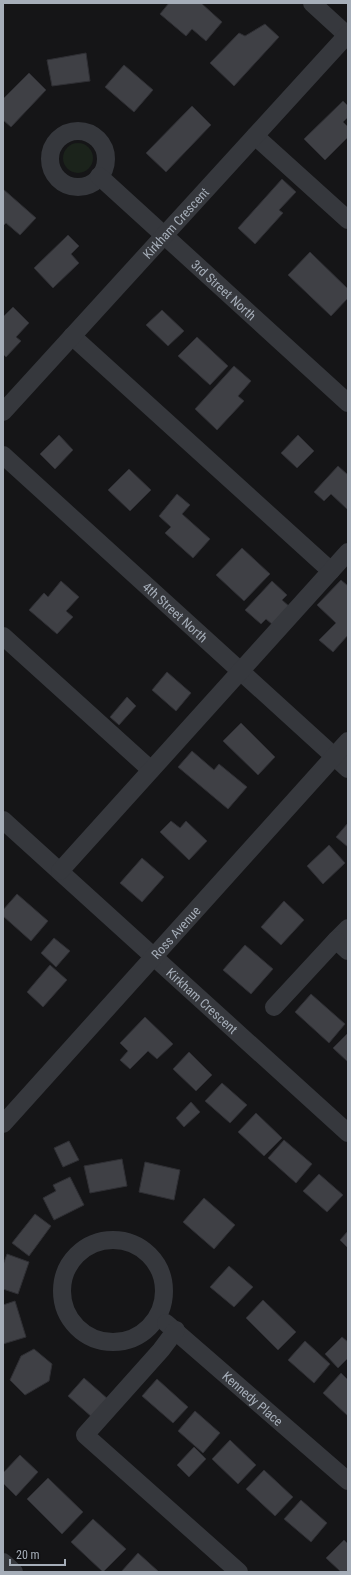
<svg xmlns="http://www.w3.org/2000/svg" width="351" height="1575" font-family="'Roboto Condensed',sans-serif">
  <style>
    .green { fill: #1b231b }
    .building { fill: #3f4045; stroke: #2f2f34 }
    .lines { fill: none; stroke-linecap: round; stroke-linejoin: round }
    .minor { stroke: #36383d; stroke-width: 18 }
    .labels { text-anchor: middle; stroke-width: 3; stroke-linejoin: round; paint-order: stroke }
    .street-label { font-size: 13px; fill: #a6aeb9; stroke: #101012 }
  </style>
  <rect width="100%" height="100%" fill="#151517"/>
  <path class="green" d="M63 158a15 15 0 1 1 30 0a15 15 0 1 1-30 0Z"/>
  <path class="building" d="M169 3H201L222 22 206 41 192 29 186 36 160 14Z
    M265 24 279 37 234 86 210 63 239 33 245 36Z
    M86 53 90 81 52 86 47 60Z
    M124 65 153 90 134 112 105 87Z
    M29 73 46 90 11 127 3 120V99Z
    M343 101 348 106V117L343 122 348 127V137L325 160 304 139Z
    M192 106 211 125 166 172 146 153Z
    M282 179 296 192 279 210 283 213 255 244 238 228Z
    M3 189 36 218 20 235 6 223 3 226Z
    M68 235 79 246 71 254 79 263 53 288 34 268Z
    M310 252 348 289V298L331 316 288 275Z
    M13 307 29 323 16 337 21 341 6 357 4 355 3 356V317Z
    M162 310 184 331 168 346 146 325Z
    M197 337 228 366 210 385 178 356Z
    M234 366 251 381 238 396 244 401 217 430 195 409Z
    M59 435 73 450 55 469 40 454Z
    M298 435 314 451 297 468 281 453Z
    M338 466 348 475V510L331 494 324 501 314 492Z
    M129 469 151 490 130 511 108 490Z
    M177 494 190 505 182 514 210 539 193 558 165 533 171 527 159 516Z
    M242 548 270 574 244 601 216 575Z
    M341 580 348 586V635L333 652 319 640 336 623 317 605Z
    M61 581 79 597 66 611 73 617 57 634 29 610 44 593 48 597Z
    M272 581 287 595 282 600 290 607 273 625 266 619 261 624 245 610Z
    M167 672 191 693 176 711 152 690Z
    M127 697 136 706 119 725 110 717Z
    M241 723 275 757 258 775 223 741Z
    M192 751 214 770 219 764 247 787 228 809 178 767Z
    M171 821 180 828 186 821 207 841 189 860 160 832Z
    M348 823V847L336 837Z
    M329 845 345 863 323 884 307 866Z
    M142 858 164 877 142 902 120 883Z
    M17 894 48 921 31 941 3 916V910Z
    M284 901 304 920 281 945 261 927Z
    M54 938 70 951 56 967 41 953Z
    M245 945 273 969 251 994 223 970Z
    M50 965 67 980 43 1007 27 992Z
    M311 994 345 1024 329 1043 295 1012Z
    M145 1017 173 1044 157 1059 148 1051 130 1069 120 1060 128 1051 120 1043Z
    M348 1033V1062L333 1048Z
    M189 1052 212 1075 196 1091 173 1069Z
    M222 1083 247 1105 230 1123 205 1101Z
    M191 1102 200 1112 184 1127 176 1118Z
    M256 1113 282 1138 264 1156 238 1132Z
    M284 1140 312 1164 296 1183 268 1158Z
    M69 1141 79 1160 63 1167 54 1148Z
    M122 1159 127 1186 90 1193 84 1166Z
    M145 1162 180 1170 174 1200 139 1192Z
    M319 1174 343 1195 327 1212 303 1191Z
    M70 1177 84 1205 54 1220 43 1198 56 1191 53 1185Z
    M204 1198 235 1225 214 1249 183 1222Z
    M35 1214 51 1226 29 1256 12 1243Z
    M348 1231V1248L340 1240Z
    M7 1254 29 1262 18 1294 3 1289V1265Z
    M229 1266 253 1287 234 1307 210 1287Z
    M263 1300 296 1332 278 1350 246 1318Z
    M15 1301 26 1337 3 1344V1305Z
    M342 1337 348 1342V1358L338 1368 325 1354Z
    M305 1341 330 1364 314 1383 288 1360Z
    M34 1349 52 1364 49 1381 25 1395 10 1380 21 1356Z
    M341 1373 348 1380V1416L323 1393Z
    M84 1378 109 1400 93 1418 68 1396Z
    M157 1379 188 1407 173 1423 142 1396Z
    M195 1411 220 1433 203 1453 178 1431Z
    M230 1440 256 1465 238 1484 212 1459Z
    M194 1447 206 1459 189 1477 177 1465Z
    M20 1455 38 1472 16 1496 3 1483V1473Z
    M264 1470 293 1497 275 1516 246 1489Z
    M48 1478 83 1512 62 1534 27 1499Z
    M301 1500 327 1523 311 1542 284 1519Z
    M93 1519 126 1549 103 1572 71 1542Z
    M344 1540 348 1544V1572H341L326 1558Z
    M138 1553 159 1572H121Z"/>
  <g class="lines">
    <g class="minor">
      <path d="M312 3 348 36"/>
      <circle cx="78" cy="159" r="28"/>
      <path d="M255 136 348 220"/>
      <path id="s1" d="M99 176 348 403"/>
      <path d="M72 336 331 571"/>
      <path id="s2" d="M3 412 348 34"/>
      <path id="s3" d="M3 455 348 769"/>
      <path d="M3 636 151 770"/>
      <path id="s4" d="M3 820 348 1133"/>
      <path d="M60 871 348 552"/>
      <path d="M348 928 336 940 348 951"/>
      <path d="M274 1007 336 940"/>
      <path id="s5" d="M3 1124 348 741"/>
      <circle cx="113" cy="1291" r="51"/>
      <path id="s6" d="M166 1323 348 1481"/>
      <path d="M176 1330 161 1350 85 1435 239 1572"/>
      <path d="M3 1562 14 1572"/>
    </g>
  </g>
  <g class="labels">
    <g class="street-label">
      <text dy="5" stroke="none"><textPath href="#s2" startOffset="256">Kirkham Crescent</textPath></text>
      <text dy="5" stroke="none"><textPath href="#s1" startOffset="169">3rd Street North</textPath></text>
      <text dy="5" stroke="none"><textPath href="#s3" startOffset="233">4th Street North</textPath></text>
      <text dy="5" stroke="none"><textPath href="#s5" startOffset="258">Ross Avenue</textPath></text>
      <text dy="5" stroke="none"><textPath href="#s4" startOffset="269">Kirkham Crescent</textPath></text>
      <text dy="5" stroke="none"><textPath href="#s6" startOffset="115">Kennedy Place</textPath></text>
    </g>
  </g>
  <rect width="351" height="1575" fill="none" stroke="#a6aeb9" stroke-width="8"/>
  <path d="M10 1559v6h55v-6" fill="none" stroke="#a6aeb9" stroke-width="2"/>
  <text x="16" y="1559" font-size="12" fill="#a6aeb9" stroke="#101012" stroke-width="3" paint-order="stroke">20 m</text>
</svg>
